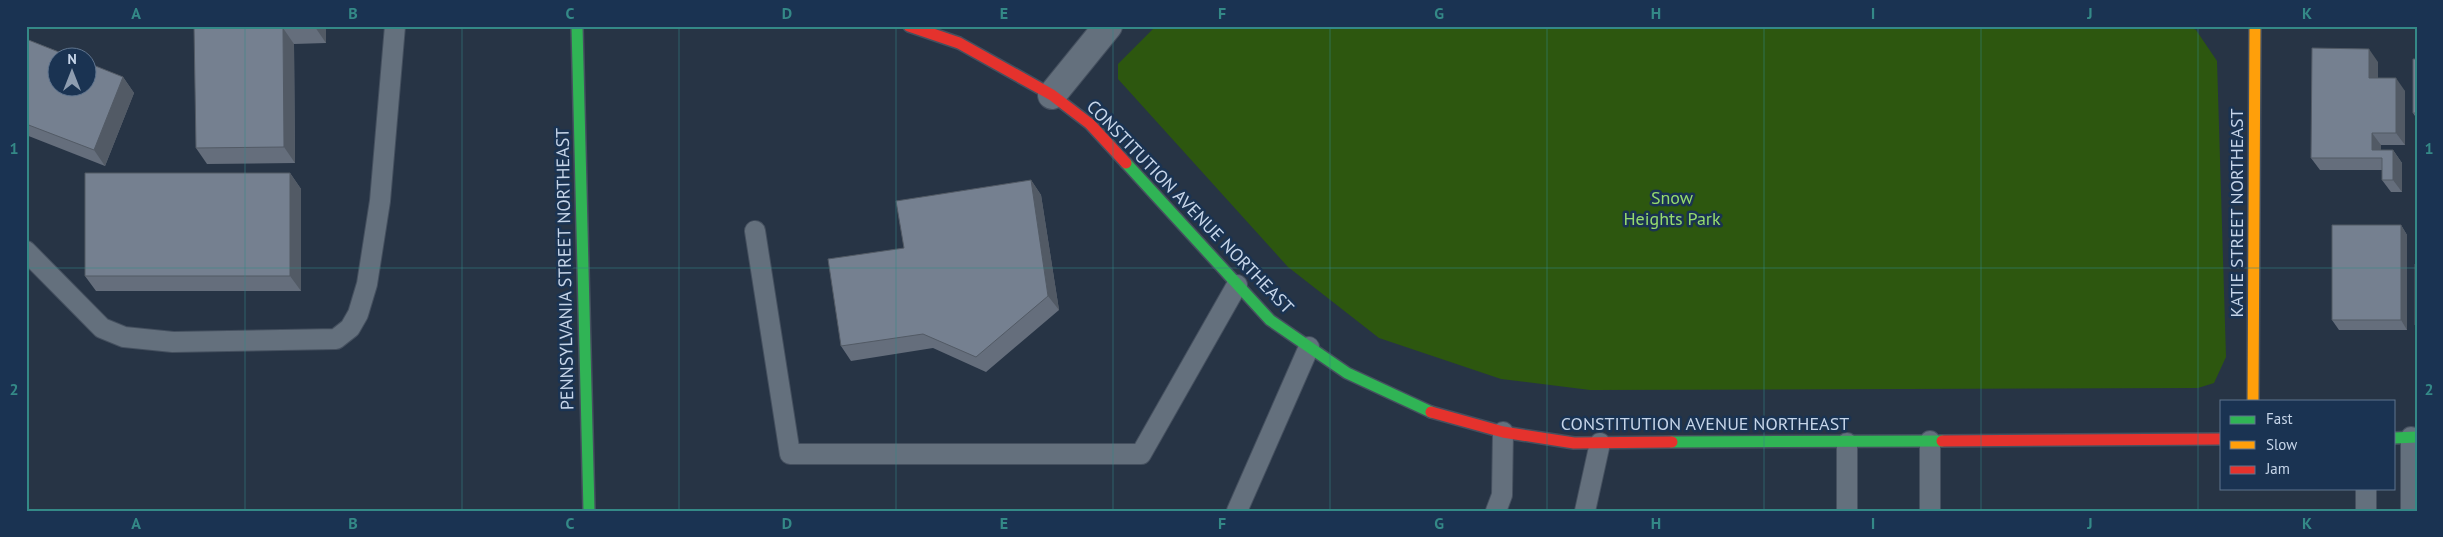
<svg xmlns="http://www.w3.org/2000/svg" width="2443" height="537" font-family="'PT Sans',sans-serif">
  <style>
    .green { fill: #2d570f }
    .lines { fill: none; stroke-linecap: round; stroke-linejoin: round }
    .lane-casing { stroke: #45505f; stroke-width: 22 }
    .street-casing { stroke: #45505f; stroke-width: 30 }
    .fast-casing { stroke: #45505f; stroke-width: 14 }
    .slow-casing { stroke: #45505f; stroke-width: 14 }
    .jam-casing { stroke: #45505f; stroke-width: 14 }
    .lane { stroke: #64707d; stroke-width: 20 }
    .street { stroke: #64707d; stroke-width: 28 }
    .fast { stroke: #30b455; stroke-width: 11 }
    .slow { stroke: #ff9f0a; stroke-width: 11 }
    .jam { stroke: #e5322d; stroke-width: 11 }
    .wall { fill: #656e7c }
    .shaded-wall { fill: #525a65 }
    .building { fill: #758090; stroke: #525a65 }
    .grid { fill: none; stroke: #348987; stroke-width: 1; stroke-opacity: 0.55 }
    .labels { text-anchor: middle; stroke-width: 5; stroke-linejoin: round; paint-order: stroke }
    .park-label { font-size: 18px; fill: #96db6e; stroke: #1a3352 }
    .street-label { font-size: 18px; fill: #c6d5e9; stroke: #1a3352 }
    .neatline { fill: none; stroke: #348987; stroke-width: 2 }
    .grid-label { font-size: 16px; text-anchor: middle; font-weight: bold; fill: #348987 }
  </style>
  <rect width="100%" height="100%" fill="#273445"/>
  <path class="green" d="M1163 26H2188L2196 30 2217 61 2226 357 2214 383 2198 388 1590 390 1501 379 1379 338 1288 267 1118 79V64L1153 29Z"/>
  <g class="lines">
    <g class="lane-casing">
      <path id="lane" d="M755 231 790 454H1141L1237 285
        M26 251 102 328 124 337 173 342 336 339 350 328 358 314 367 284 380 201 395 26
        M2411 437V511
        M1930 441V511
        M1847 443V511
        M2366 488V511
        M1237 511 1309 347
        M1496 511 1502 495 1503 432
        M1585 511 1600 443"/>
    </g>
    <g class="street-casing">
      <path id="street" d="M1052 95 1108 26"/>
    </g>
    <g class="fast-casing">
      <path id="fast" d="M577 26 589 511
        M1126 163 1270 320 1347 373 1431 412
        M2394 438 2417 437
        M1672 442 1942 441"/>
    </g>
    <g class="slow-casing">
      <path id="slow" d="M2253 401 2255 26"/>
    </g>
    <g class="jam-casing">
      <path id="jam" d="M909 26 959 43 1052 95 1090 124 1126 163
        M1431 412 1503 432 1574 443 1672 442
        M1942 441 2222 439"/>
    </g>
    <use href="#lane" class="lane"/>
    <use href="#street" class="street"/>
    <use href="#fast" class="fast"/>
    <use href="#slow" class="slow"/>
    <use href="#jam" class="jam"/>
  </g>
  <path class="wall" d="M209 26H326V43L294 44 295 163 207 164 196 148Z
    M26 39 123 77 134 93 105 166 26 135Z
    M2417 59V119L2413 113Z
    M2378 62V78L2405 91V145H2381V150H2393L2402 163V192H2391L2382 180V170H2320L2311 158Z
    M290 173 301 189V291H96L85 276Z
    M1031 180 1041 195 1059 310 986 372 933 348 851 361 841 346 904 248Z
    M2401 225 2407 235V330H2339L2332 320Z"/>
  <path class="shaded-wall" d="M315 26H326V43L315 27Z
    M283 28 294 44 295 163 284 147Z
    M2369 49 2378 62V91L2369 78Z
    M123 77 134 93 105 166 94 150Z
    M2396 78 2405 91V145L2396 133Z
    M2372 133 2381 145V158L2372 150Z
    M2393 150 2402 163V192L2393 180Z
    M290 173 301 189V291L290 276Z
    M1031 180 1041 195 1059 310 1048 296Z
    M2401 225 2407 235V330L2401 320Z"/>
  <path class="building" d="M315 26V27L283 28 284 147 196 148 194 27Z
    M26 39 74 58H58V88H88V63L123 77 94 150 26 124Z
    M2312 48 2369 49V78H2396V133H2372V150H2393V180H2382V158H2311Z
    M2413 59H2417V113H2413Z
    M85 173H290V276H85Z
    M1031 180 1048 296 976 357 923 334 841 346 828 259 904 248 896 201Z
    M2332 225H2401V320H2332Z
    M2415 264H2417V325H2415Z"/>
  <path class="grid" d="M245 26V511M462 26V511M679 26V511M896 26V511M1113 26V511M1330 26V511M1547 26V511M1764 26V511M1981 26V511M2198 26V511M26 268H2417"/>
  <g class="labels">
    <g class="park-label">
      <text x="1672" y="204">Snow<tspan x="1672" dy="21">Heights Park</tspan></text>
    </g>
    <g class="street-label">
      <text transform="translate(1190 207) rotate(46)" y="6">CONSTITUTION AVENUE NORTHEAST</text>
      <text transform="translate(2237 213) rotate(-90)" y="6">KATIE STREET NORTHEAST</text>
      <text transform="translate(565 269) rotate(-91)" y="6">PENNSYLVANIA STREET NORTHEAST</text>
      <text x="1705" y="430">CONSTITUTION AVENUE NORTHEAST</text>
    </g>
  </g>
  <rect width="2443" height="537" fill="none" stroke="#1a3352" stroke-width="55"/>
  <rect x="2220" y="400" width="175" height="90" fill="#1a3352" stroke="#5f748e"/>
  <rect x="2230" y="416" width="25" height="8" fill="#30b455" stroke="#5f748e"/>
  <text x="2266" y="424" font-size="15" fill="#c6d5e9">Fast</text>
  <rect x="2230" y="441" width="25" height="8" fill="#ff9f0a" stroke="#5f748e"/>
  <text x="2266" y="450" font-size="15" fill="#c6d5e9">Slow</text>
  <rect x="2230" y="466" width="25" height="8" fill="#e5322d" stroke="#5f748e"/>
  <text x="2266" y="474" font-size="15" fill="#c6d5e9">Jam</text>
  <g transform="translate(72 72)"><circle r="24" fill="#1a3352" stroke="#5f748e"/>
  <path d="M0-4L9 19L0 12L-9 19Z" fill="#8e9db0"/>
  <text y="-8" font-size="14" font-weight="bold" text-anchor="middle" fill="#c6d5e9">N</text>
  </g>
  <rect x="28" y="28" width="2388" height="482" class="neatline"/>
  <g class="grid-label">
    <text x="136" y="19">A</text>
    <text x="353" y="19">B</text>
    <text x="570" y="19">C</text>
    <text x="787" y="19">D</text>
    <text x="1004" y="19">E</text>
    <text x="1222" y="19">F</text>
    <text x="1439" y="19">G</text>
    <text x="1656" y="19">H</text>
    <text x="1873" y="19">I</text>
    <text x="2090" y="19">J</text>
    <text x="2307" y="19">K</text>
    <text x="14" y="154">1</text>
    <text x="2429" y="154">1</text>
    <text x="14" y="395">2</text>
    <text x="2429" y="395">2</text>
    <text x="136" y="529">A</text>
    <text x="353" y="529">B</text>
    <text x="570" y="529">C</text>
    <text x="787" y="529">D</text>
    <text x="1004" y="529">E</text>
    <text x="1222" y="529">F</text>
    <text x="1439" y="529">G</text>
    <text x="1656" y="529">H</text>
    <text x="1873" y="529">I</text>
    <text x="2090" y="529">J</text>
    <text x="2307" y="529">K</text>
  </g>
</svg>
